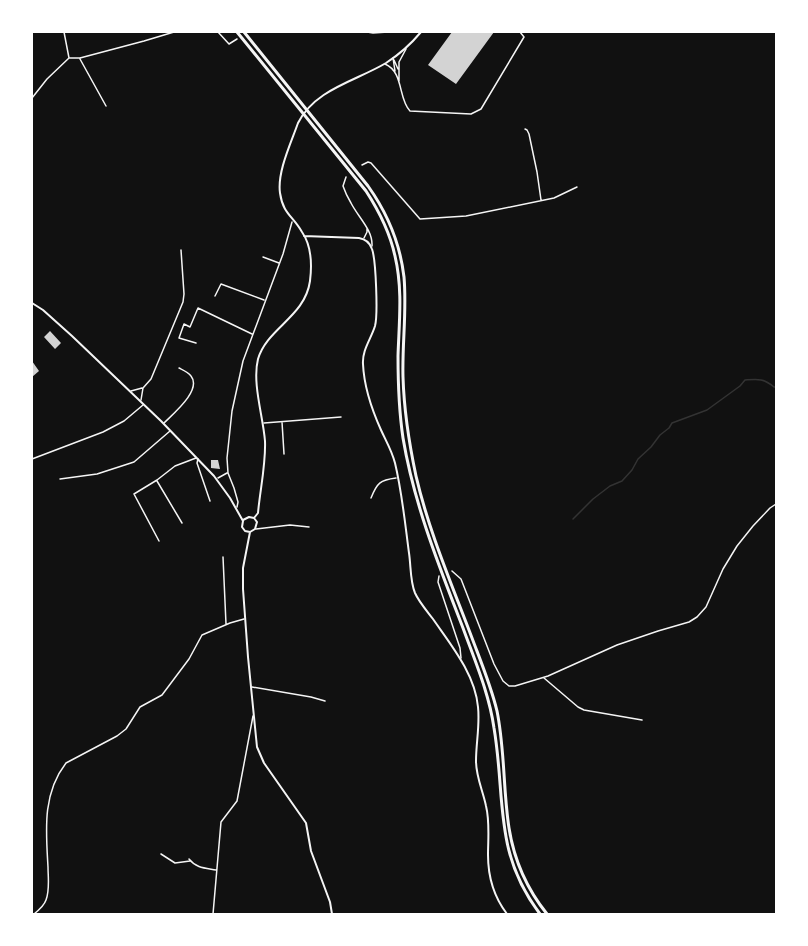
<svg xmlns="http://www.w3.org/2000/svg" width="808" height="946" font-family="Lato,sans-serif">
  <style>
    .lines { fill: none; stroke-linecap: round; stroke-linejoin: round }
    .stream { stroke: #333; stroke-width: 1.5 }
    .building { fill: #d3d3d3 }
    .minor { stroke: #f5f5f5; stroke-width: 1.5 }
    .secondary { stroke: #f5f5f5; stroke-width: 2 }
    .motorway { stroke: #f5f5f5; stroke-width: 3 }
  </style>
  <rect width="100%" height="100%" fill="#111"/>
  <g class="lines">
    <path class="stream" d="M573 519 593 499 610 486 622 481 632 470 638 459 651 447 660 435 669 428 672 423 707 410 740 386 745 380C758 379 763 378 774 387H776"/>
  </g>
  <path class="building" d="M452 32H494L456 84 428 65Z
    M50 331 61 343 55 349 44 337Z
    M32 361 39 371 32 377Z
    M211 460H218L220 469 211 468Z"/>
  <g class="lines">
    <path class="minor" d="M218 32 229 44 237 39
      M367 32 373 33 388 32
      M69 58H80L144 41 174 32
      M393 58 395 71
      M80 59 106 106
      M394 60 398 69
      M385 64C404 72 398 99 410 111L471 114 481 109 524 37 520 32
      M399 81V62L406 49
      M32 98 47 79 69 58 64 32
      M525 129 527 130 529 134 537 172 541 200
      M362 165 368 162 371 163 420 219 466 216 554 198 577 187
      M346 177 343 186C345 192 348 198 351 203 358 217 373 230 372 246
      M364 238 367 232V228
      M263 257 279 263
      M215 296 221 284 264 300
      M196 343 179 338 184 324 190 327 198 308 252 334
      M131 391 142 388
      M141 400 143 388 151 379 183 302 184 294 181 250
      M282 422 284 454
      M164 423C174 413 202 390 191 376 188 372 183 370 179 368
      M264 423 341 417
      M32 459 103 432 124 421 143 405
      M198 459 197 463 210 501
      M218 478 227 473
      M60 479 97 474 134 462 170 431
      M157 481 182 523
      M371 498C377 483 380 480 396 478
      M237 507 238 502 234 488 228 473 227 458 232 411 243 361 283 254 292 222
      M256 529 290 525 309 527
      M159 541 134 494 157 480 175 466 196 458
      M223 557 226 624
      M452 571 461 579 494 664 503 681 509 686H515L548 676 617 645 658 631 689 622 697 617 706 607 723 569 737 546 753 526 770 508 776 504
      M439 576 438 582 460 648 461 658
      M544 678 578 707 584 710 642 720
      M252 687 311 697 325 701
      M161 854 175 863 190 861
      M189 859C196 868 205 868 216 870
      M34 914C39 910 44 906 46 900 50 890 48 877 48 867 46 831 42 794 66 763L117 736 126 729 140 707 162 695 189 659 202 635 230 623 244 619
      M213 914 221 822 237 801 253 716"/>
    <path class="secondary" d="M304 236 359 238C365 239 370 243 372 249 376 260 378 315 375 326 371 339 362 350 363 364 364 387 372 410 381 430 386 441 392 451 395 463 402 492 405 523 409 553 411 566 410 581 415 593 419 602 427 611 433 619 451 645 475 674 478 707 480 725 476 743 476 761 476 777 483 791 486 806 490 822 488 839 488 855 488 877 494 897 507 914
      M32 303 43 310 72 336 161 421 214 476 230 498 243 521
      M243 520 249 517 254 518
      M243 521 242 527 245 531 250 532 255 529 257 522 254 518 258 513C260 490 266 464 265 441 263 416 252 383 258 359 267 328 305 317 310 281 312 265 311 245 302 232 293 216 283 214 280 193 277 172 291 143 298 123 315 89 356 81 386 63 400 54 411 44 421 32
      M250 532 243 568V589L248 657 257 747 264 763 306 823 311 851 330 902 332 914"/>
    <path class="motorway" d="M237 32 366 191C379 211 390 233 395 256 403 290 399 323 398 356 398 383 399 411 403 438 414 504 439 566 463 628 475 661 489 693 494 728 506 799 493 852 540 914
      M244 32 368 186C388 214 400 243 404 277 407 311 402 344 403 377 404 410 409 443 416 476 429 532 452 585 472 638 481 662 491 686 497 711 505 750 503 790 509 828 514 860 527 889 547 914"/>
  </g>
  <rect width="808" height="946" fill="none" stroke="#ffffff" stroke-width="66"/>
</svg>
